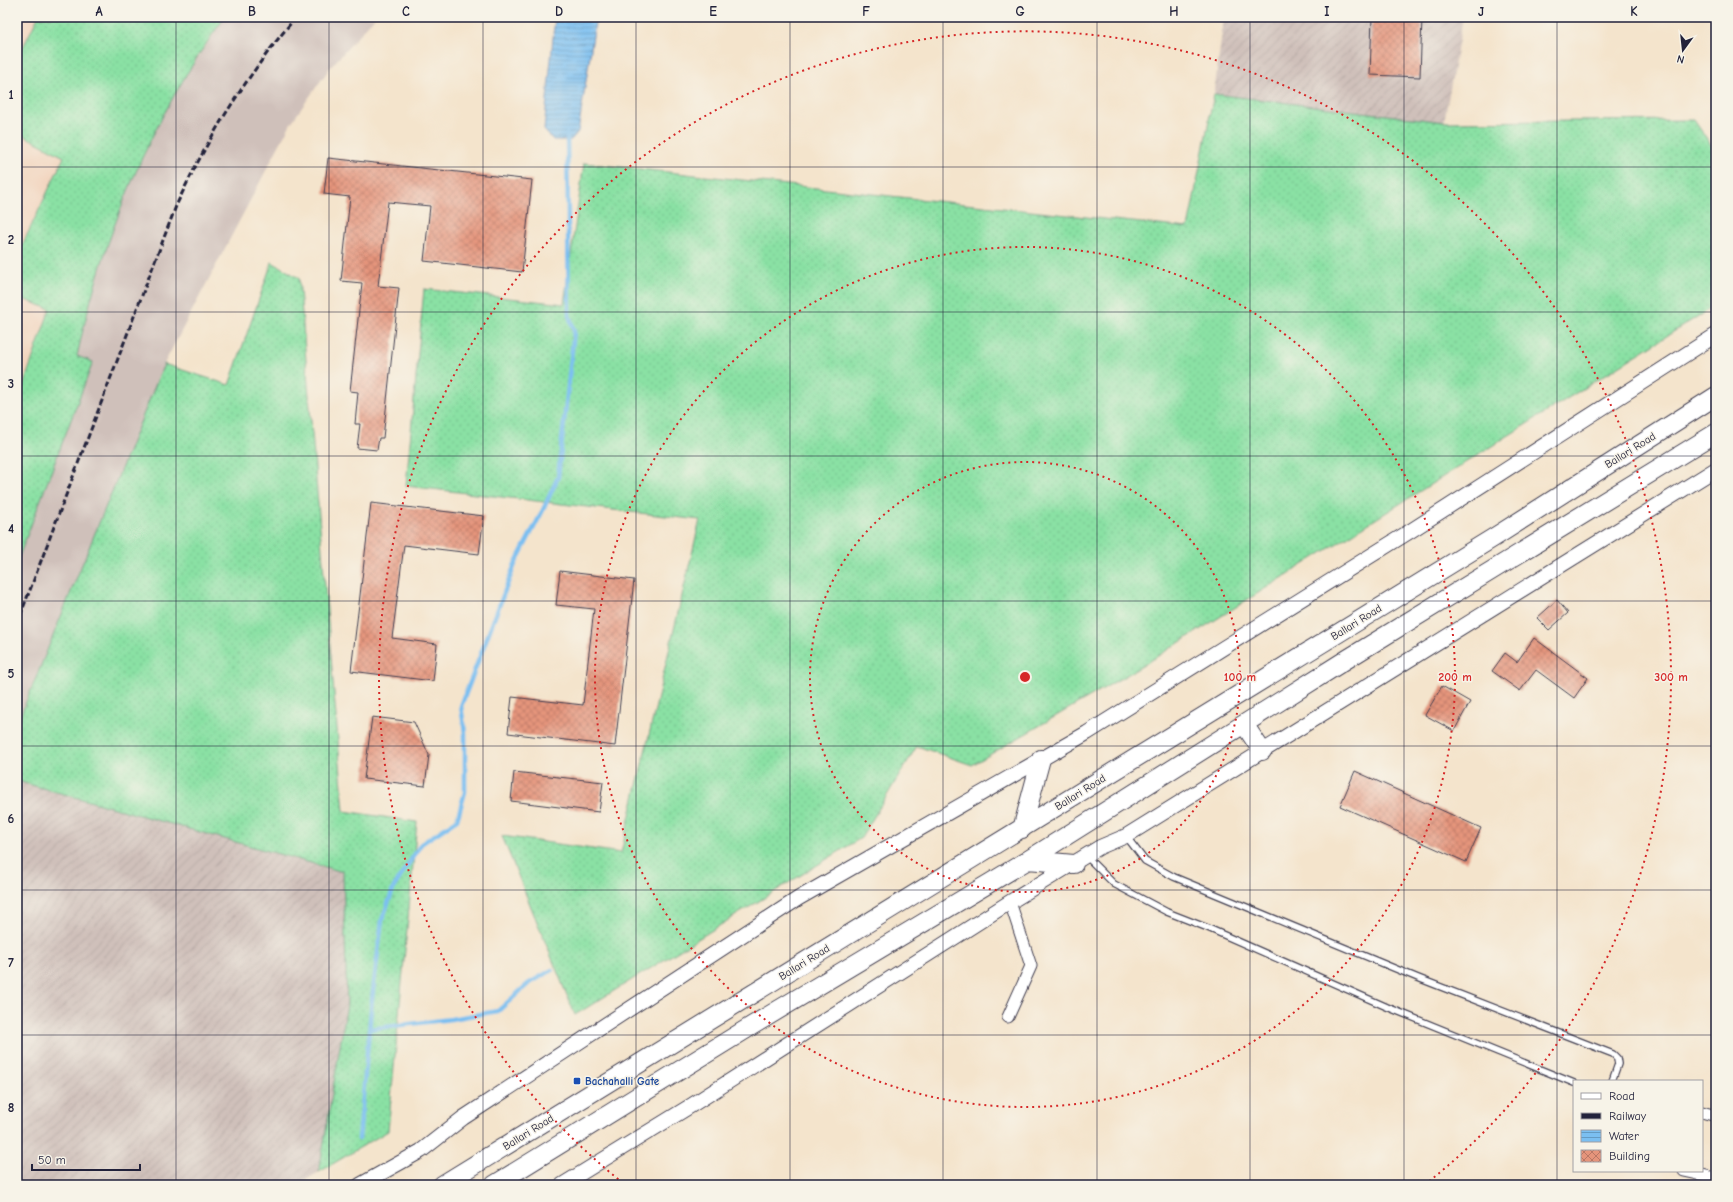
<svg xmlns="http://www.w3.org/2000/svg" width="1733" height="1202" font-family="'Comic Neue',sans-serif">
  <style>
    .built { fill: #f2d4be }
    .industrial { fill: url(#industrial-furrows) }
    .railway { fill: #cfc0ba }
    .grass { fill: url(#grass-dots); stroke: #568270 }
    .water { fill: url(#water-rules); stroke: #4e7096 }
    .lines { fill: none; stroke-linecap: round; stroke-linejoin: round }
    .stream { stroke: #7bbff1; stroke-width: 4.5 }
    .building { fill: url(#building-cross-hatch) }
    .service-casing { stroke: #423f51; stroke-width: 8 }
    .minor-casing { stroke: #423f51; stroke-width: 13 }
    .tertiary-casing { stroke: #423f51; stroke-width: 16 }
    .trunk-casing { stroke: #423f51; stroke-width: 20 }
    .service { stroke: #fff; stroke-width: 5.5 }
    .minor { stroke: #fff; stroke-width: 11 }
    .tertiary { stroke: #fff; stroke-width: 14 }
    .trunk { stroke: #fff; stroke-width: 18 }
    .rail { stroke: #22223b; stroke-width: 3; stroke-dasharray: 6 3; stroke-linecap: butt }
    .grid { fill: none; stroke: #22223b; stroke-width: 1; stroke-opacity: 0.55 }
    .ring { fill: none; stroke: #d62828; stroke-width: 2; stroke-dasharray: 2 4 }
    .transit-dot { fill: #1a4fb4; stroke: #f7f3e8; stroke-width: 1.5 }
    .labels { text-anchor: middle; stroke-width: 3; stroke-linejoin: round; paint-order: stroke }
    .street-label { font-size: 11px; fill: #22223b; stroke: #f7f3e8 }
    .transit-label { font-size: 11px; font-weight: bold; fill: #164399; stroke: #f7f3e8; text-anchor: start }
    .centre { fill: #d62828; stroke: #f7f3e8; stroke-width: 2 }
    .ring-label { font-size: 12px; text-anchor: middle; font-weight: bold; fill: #d62828; stroke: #f7f3e8; stroke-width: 3; stroke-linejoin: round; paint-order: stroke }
    .neatline { fill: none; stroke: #22223b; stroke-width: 1.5 }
    .grid-label { font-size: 13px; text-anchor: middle; font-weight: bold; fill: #22223b }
  </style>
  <defs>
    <pattern id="industrial-furrows" width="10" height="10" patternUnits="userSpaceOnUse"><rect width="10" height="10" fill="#cfc0ba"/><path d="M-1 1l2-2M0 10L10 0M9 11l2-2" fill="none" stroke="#b1a5a1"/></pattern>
    <pattern id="grass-dots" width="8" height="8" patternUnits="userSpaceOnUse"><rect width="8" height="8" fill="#8ae1a4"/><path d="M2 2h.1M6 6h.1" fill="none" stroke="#77c18e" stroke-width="1.8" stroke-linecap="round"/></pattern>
    <pattern id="water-rules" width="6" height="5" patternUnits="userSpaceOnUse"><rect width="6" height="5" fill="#7bbff1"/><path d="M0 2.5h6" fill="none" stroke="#649bc4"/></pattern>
    <pattern id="building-cross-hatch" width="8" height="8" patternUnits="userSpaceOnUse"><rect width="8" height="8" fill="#e5947b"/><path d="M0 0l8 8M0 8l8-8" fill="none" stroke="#b97866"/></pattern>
  </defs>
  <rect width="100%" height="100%" fill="#f7f3e8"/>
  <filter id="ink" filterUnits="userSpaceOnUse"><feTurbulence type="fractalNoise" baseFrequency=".025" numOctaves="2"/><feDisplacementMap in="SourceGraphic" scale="8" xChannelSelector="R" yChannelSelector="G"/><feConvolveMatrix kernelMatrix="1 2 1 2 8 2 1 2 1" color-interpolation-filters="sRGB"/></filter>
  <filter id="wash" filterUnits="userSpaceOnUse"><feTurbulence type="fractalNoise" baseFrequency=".012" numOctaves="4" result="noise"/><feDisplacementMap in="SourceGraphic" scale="16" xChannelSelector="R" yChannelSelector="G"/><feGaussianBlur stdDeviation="0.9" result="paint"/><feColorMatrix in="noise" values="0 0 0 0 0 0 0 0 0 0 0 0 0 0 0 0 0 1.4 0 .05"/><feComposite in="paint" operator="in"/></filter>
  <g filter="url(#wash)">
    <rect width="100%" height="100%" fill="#f4e4cc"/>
    <path class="built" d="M17 17H38L17 59Z
      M17 132 64 157 17 256Z
      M17 297 50 309 17 403Z"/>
    <path class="industrial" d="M1224 17H1463L1444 122 1214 94Z
      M17 781 343 872 347 1004 319 1172 297 1185H17Z"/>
    <path class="railway" d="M225 17H375L329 69 291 123 164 364 17 724V403L77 356 98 270 129 187 167 107 190 69Z"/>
    <path class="grass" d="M38 17H225C150 119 104 233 77 356L93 362 17 562V403L50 309 17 297V256L64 157 17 132V59Z
      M1214 94 1444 122 1694 120 1716 152V305L1142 666 972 765 917 746 861 838 575 1015 502 836 621 853 700 520 406 486 424 289 564 304 584 163 1188 228Z
      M272 262 299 278 344 811 417 822 388 1131 319 1172 347 1004 343 872 17 781V724L164 364 229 385Z"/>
    <path class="water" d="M555 17H596L578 132 571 140H553L544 130Z"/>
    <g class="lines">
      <path class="stream" d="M369 1029 451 1019 498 1011 528 984 552 970
        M359 1139 372 999 382 920 394 887 421 844 457 820 465 792V733L461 706 515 564 543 510 558 477 574 331 569 315 567 134"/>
    </g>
    <g id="blocks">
      <path class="building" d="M1372 17H1422L1420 77 1370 75Z
        M328 158 532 180 522 272 424 261 430 206 388 202 378 286 399 288 383 438H379L377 450 357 448 360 424H355L358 392 350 391 362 283 341 281 350 197 324 194Z
        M371 503 484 516 479 554 404 545 392 638 437 644 433 681 351 671Z
        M560 571 634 580 615 746 508 733 512 697 583 705 594 609 556 605Z
        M1557 600 1568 613 1549 630 1537 618Z
        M1534 638 1588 678 1574 698 1536 670 1520 691 1492 671 1505 653 1517 662Z
        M1442 686 1470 702 1454 731 1425 715Z
        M372 717 414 722 429 755 425 786 364 779Z
        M1355 771 1481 828 1466 862 1340 806Z
        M514 772 603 782 599 812 511 801Z"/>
    </g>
  </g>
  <g filter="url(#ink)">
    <use href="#blocks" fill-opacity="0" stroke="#423f51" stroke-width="1"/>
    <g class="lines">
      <g class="service-casing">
        <path id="service" d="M1126 836 1145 861 1174 877 1418 978 1613 1054 1617 1058 1618 1064 1612 1081
          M1086 856 1114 884 1167 912 1208 928 1387 1007 1574 1083"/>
      </g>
      <g class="minor-casing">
        <path id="minor" d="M1008 1017 1031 966 1010 902
          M1702 1112 1716 1116
          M1684 1171 1716 1178"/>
      </g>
      <g class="tertiary-casing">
        <path id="tertiary" d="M360 1185 421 1151 463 1118 799 898 1087 733 1412 530 1716 335
          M562 1185 692 1105 1010 902 1100 847 1126 836 1716 469"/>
      </g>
      <g class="trunk-casing">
        <path id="trunk" d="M1244 724 1262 751
          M1022 829 1041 759
          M1028 860 1074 864
          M442 1185 1493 538 1716 396
          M494 1185 753 1025 1028 860 1344 661 1716 433"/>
      </g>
      <use href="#service" class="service"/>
      <use href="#minor" class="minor"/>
      <use href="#tertiary" class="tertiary"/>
      <use href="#trunk" class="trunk"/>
      <path class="rail" d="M17 624 176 206C208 137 247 75 296 17"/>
    </g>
  </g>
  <path class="grid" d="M176 17V1185M329 17V1185M483 17V1185M636 17V1185M790 17V1185M943 17V1185M1097 17V1185M1250 17V1185M1404 17V1185M1557 17V1185M17 167H1716M17 312H1716M17 456H1716M17 601H1716M17 746H1716M17 890H1716M17 1035H1716"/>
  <g class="ring">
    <circle cx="1025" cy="677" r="215"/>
    <circle cx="1025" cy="677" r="430"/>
    <path d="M623 1183A646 646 0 1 1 1427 1183"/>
  </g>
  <rect class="transit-dot" x="573" y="1077" width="8" height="8" rx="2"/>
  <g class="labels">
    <g class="street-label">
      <text transform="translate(1630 450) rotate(-32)" y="4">Ballari Road</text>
      <text transform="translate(1356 622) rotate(-32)" y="4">Ballari Road</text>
      <text transform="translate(1080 792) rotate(-32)" y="4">Ballari Road</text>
      <text transform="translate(804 962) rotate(-32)" y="4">Ballari Road</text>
      <text transform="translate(528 1132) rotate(-32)" y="4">Ballari Road</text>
    </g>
    <g class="transit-label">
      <text x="585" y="1085">Bachahalli Gate</text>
    </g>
  </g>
  <circle cx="1025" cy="677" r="6" class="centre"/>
  <g class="ring-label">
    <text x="1240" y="681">100 m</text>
    <text x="1455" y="681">200 m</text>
    <text x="1671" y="681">300 m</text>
  </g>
  <rect width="1733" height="1202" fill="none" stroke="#f7f3e8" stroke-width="44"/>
  <rect x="1573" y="1080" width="130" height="92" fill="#f7f3e8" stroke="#a29fa3"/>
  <rect x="1581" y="1093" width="20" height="6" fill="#ffffff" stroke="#a29fa3"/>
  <text x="1609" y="1100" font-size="12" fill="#22223b">Road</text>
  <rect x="1581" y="1113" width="20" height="6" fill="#22223b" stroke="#a29fa3"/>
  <text x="1609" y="1120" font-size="12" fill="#22223b">Railway</text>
  <rect x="1581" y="1130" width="20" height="12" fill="url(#water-rules)" stroke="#a29fa3"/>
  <text x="1609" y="1140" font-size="12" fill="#22223b">Water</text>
  <rect x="1581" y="1150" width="20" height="12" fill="url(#building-cross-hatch)" stroke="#a29fa3"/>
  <text x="1609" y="1160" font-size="12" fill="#22223b">Building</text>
  <g transform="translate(1683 50) rotate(195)" stroke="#f7f3e8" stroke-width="3" paint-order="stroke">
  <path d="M0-3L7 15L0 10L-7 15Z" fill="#22223b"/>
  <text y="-6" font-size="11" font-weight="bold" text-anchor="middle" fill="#22223b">N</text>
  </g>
  <path d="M32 1164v6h108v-6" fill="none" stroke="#22223b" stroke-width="2"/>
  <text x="38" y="1164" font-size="12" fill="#22223b" stroke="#f7f3e8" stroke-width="3" paint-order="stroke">50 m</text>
  <rect x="22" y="22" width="1689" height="1158" class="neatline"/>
  <g class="grid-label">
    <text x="99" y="16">A</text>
    <text x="252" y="16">B</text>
    <text x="406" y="16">C</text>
    <text x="559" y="16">D</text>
    <text x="713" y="16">E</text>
    <text x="866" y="16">F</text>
    <text x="1020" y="16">G</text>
    <text x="1174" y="16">H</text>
    <text x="1327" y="16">I</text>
    <text x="1481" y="16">J</text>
    <text x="1634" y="16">K</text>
    <text x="11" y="99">1</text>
    <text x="11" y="244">2</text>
    <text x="11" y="388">3</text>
    <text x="11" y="533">4</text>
    <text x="11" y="678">5</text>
    <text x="11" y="823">6</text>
    <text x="11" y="967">7</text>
    <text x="11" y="1112">8</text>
  </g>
</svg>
